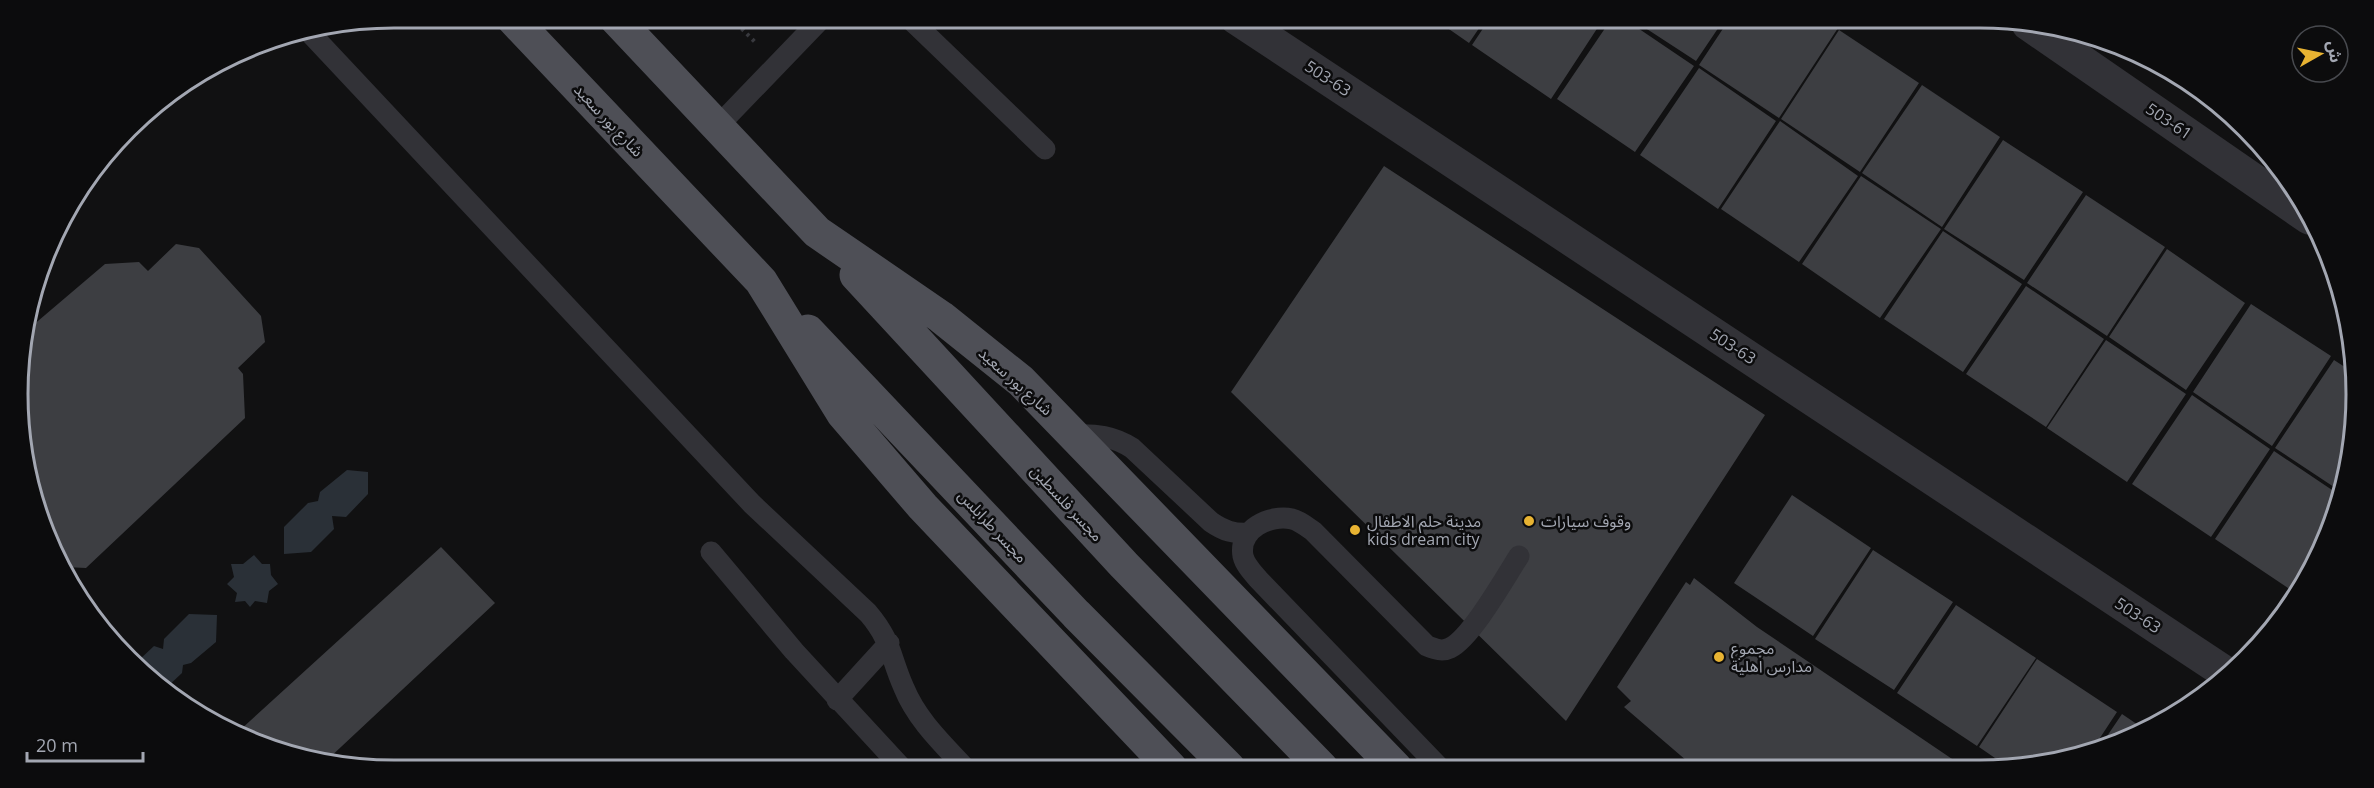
<svg xmlns="http://www.w3.org/2000/svg" width="2374" height="788" font-family="'Open Sans','Noto Sans Arabic',sans-serif">
  <style>
    .water { fill: #2a3037 }
    .building { fill: #3d3e42 }
    .lines { fill: none; stroke-linecap: round; stroke-linejoin: round }
    .path { stroke: #38393e; stroke-width: 4; stroke-dasharray: 3 4.5; stroke-linecap: butt }
    .service { stroke: #323237; stroke-width: 21 }
    .minor { stroke: #323237; stroke-width: 33 }
    .primary { stroke: #4e4f56; stroke-width: 33 }
    .poi-dot { fill: #e8b332; stroke: #0c0c0d; stroke-width: 2 }
    .labels { text-anchor: middle; stroke-width: 5; stroke-linejoin: round; paint-order: stroke }
    .street-label { font-size: 16px; fill: #a3a7b2; stroke: #0c0c0d }
    .poi-label { font-size: 16px; fill: #a3a7b2; stroke: #0c0c0d; text-anchor: start }
    .rim { fill: none; stroke: #a3a7b2; stroke-width: 3 }
  </style>
  <rect width="100%" height="100%" fill="#111112"/>
  <path class="water" d="M347 470 368 472V494L346 517 332 516 334 529 311 552 284 554V527L308 503 318 501 320 492Z
    M254 555 262 564H270L271 575 278 584 269 591 267 603 255 601 250 607 245 601 235 602 237 593 227 584 234 577 231 564H243Z
    M189 614 217 615 216 642 191 663 183 665 182 673 166 688 139 660 154 646 163 649 164 639Z"/>
  <path class="building" d="M1433 18H1486L1469 43Z
    M1490 18H1604L1551 99 1472 45Z
    M1612 18H1623L1694 66 1635 152 1557 99Z
    M1630 18H1725L1696 61Z
    M1730 18H1822L1838 28 1779 118 1699 65Z
    M1839 30 1919 83 1860 172 1781 119Z
    M1699 68 1776 121 1718 209 1640 155Z
    M1922 85 2000 137 1942 227 1862 173Z
    M1780 121 1858 176 1799 262 1721 209Z
    M2003 140 2083 192 2024 280 1944 229Z
    M1384 166 1765 415 1566 721 1231 392Z
    M1861 176 1941 229 1880 318 1802 264Z
    M2086 195 2165 247 2107 336 2027 283Z
    M1943 231 2022 284 1963 372 1884 319Z
    M176 244 199 248 261 316 265 342 238 368 243 374 245 418 86 568 65 567 31 491 21 345 25 332 105 264 139 262 148 271Z
    M2167 249 2245 303 2186 390 2109 337Z
    M2026 286 2104 339 2046 427 1966 374Z
    M2251 304 2331 356 2272 446 2193 392Z
    M2106 340 2186 394 2127 482 2047 428Z
    M2334 360 2351 371 2343 493 2275 448Z
    M2192 395 2270 449 2211 537 2132 484Z
    M2274 451 2341 496 2313 564 2294 592 2215 539Z
    M1792 495 1871 548 1813 636 1734 583Z
    M441 547 495 603 326 761 297 757 239 731Z
    M1873 550 1953 602 1894 690 1815 639Z
    M1694 578 1757 627 1964 767H1694L1624 707 1631 701 1617 687 1686 582 1690 585Z
    M1956 605 2036 658 1977 746 1897 693Z
    M2037 659 2117 712 2094 747 2029 767H2008L1979 747Z
    M2122 714 2147 731 2101 745Z"/>
  <g class="lines">
    <path class="path" d="M731 18 756 43"/>
    <path class="service" d="M909 18 1045 149
      M311 34 752 504 868 613C892 641 890 657 904 688 917 720 943 744 966 769
      M717 127 822 18
      M1074 435C1096 434 1113 436 1132 448L1211 522C1224 531 1234 534 1249 533
      M711 552 794 651 903 769
      M837 700 889 643
      M1440 768 1259 580C1253 573 1245 565 1243 556 1238 529 1270 514 1292 519 1300 521 1307 527 1313 531L1427 646C1435 649 1442 652 1450 648 1471 638 1505 578 1519 556"/>
    <path class="minor" d="M1236 18 2229 675
      M2028 24 2309 218"/>
    <path class="primary" d="M512 18 761 281 843 414 923 507 1171 768
      M615 18 817 232 941 317 1021 381 1396 768
      M856 275 1124 565 1322 768
      M808 331 1076 614 1229 768"/>
  </g>
  <g class="poi-dot">
    <circle cx="1529" cy="521" r="6"/>
    <circle cx="1355" cy="530" r="6"/>
    <circle cx="1719" cy="657" r="6"/>
  </g>
  <g class="labels">
    <g class="street-label">
      <text transform="translate(1328 78) rotate(33)" y="6">503-63</text>
      <text transform="translate(609 120) rotate(47)" y="6">شارع بور سعيد</text>
      <text transform="translate(2169 121) rotate(34)" y="6">503-61</text>
      <text transform="translate(1733 346) rotate(33)" y="6">503-63</text>
      <text transform="translate(1016 381) rotate(42)" y="6">شارع بور سعيد</text>
      <text transform="translate(1067 503) rotate(47)" y="6">مجسر فلسطين</text>
      <text transform="translate(993 526) rotate(47)" y="6">مجسر طرابلس</text>
      <text transform="translate(2138 615) rotate(33)" y="6">503-63</text>
    </g>
    <g class="poi-label">
      <text x="1367" y="527">مدينة حلم الاطفال<tspan x="1367" dy="18">kids dream city</tspan></text>
      <text x="1541" y="527">وقوف سيارات</text>
      <text x="1731" y="654">مجموع<tspan x="1731" dy="18">مدارس اهلية</tspan></text>
    </g>
  </g>
  <path d="M0 0H2374V788H0ZM394 28H1980A366 366 0 0 1 2346 394V394A366 366 0 0 1 1980 760H394A366 366 0 0 1 28 394V394A366 366 0 0 1 394 28Z" fill="#0c0c0d" fill-rule="evenodd"/>
  <path class="rim" d="M394 28H1980A366 366 0 0 1 2346 394V394A366 366 0 0 1 1980 760H394A366 366 0 0 1 28 394V394A366 366 0 0 1 394 28Z"/>
  <g transform="translate(2320 54) rotate(81)"><circle r="28" fill="#0c0c0d" stroke="#484a4f" stroke-width="1.5"/>
  <path d="M0-4.5L10 22L0 15L-10 22Z" fill="#e8b332"/>
  <text y="-9" font-size="16" font-weight="bold" text-anchor="middle" fill="#a3a7b2">ش</text>
  </g>
  <path d="M27 752v9h116v-9" fill="none" stroke="#a3a7b2" stroke-width="3"/>
  <text x="36" y="752" font-size="18" fill="#a3a7b2" stroke="#0c0c0d" stroke-width="4.5" paint-order="stroke">20 m</text>
</svg>
